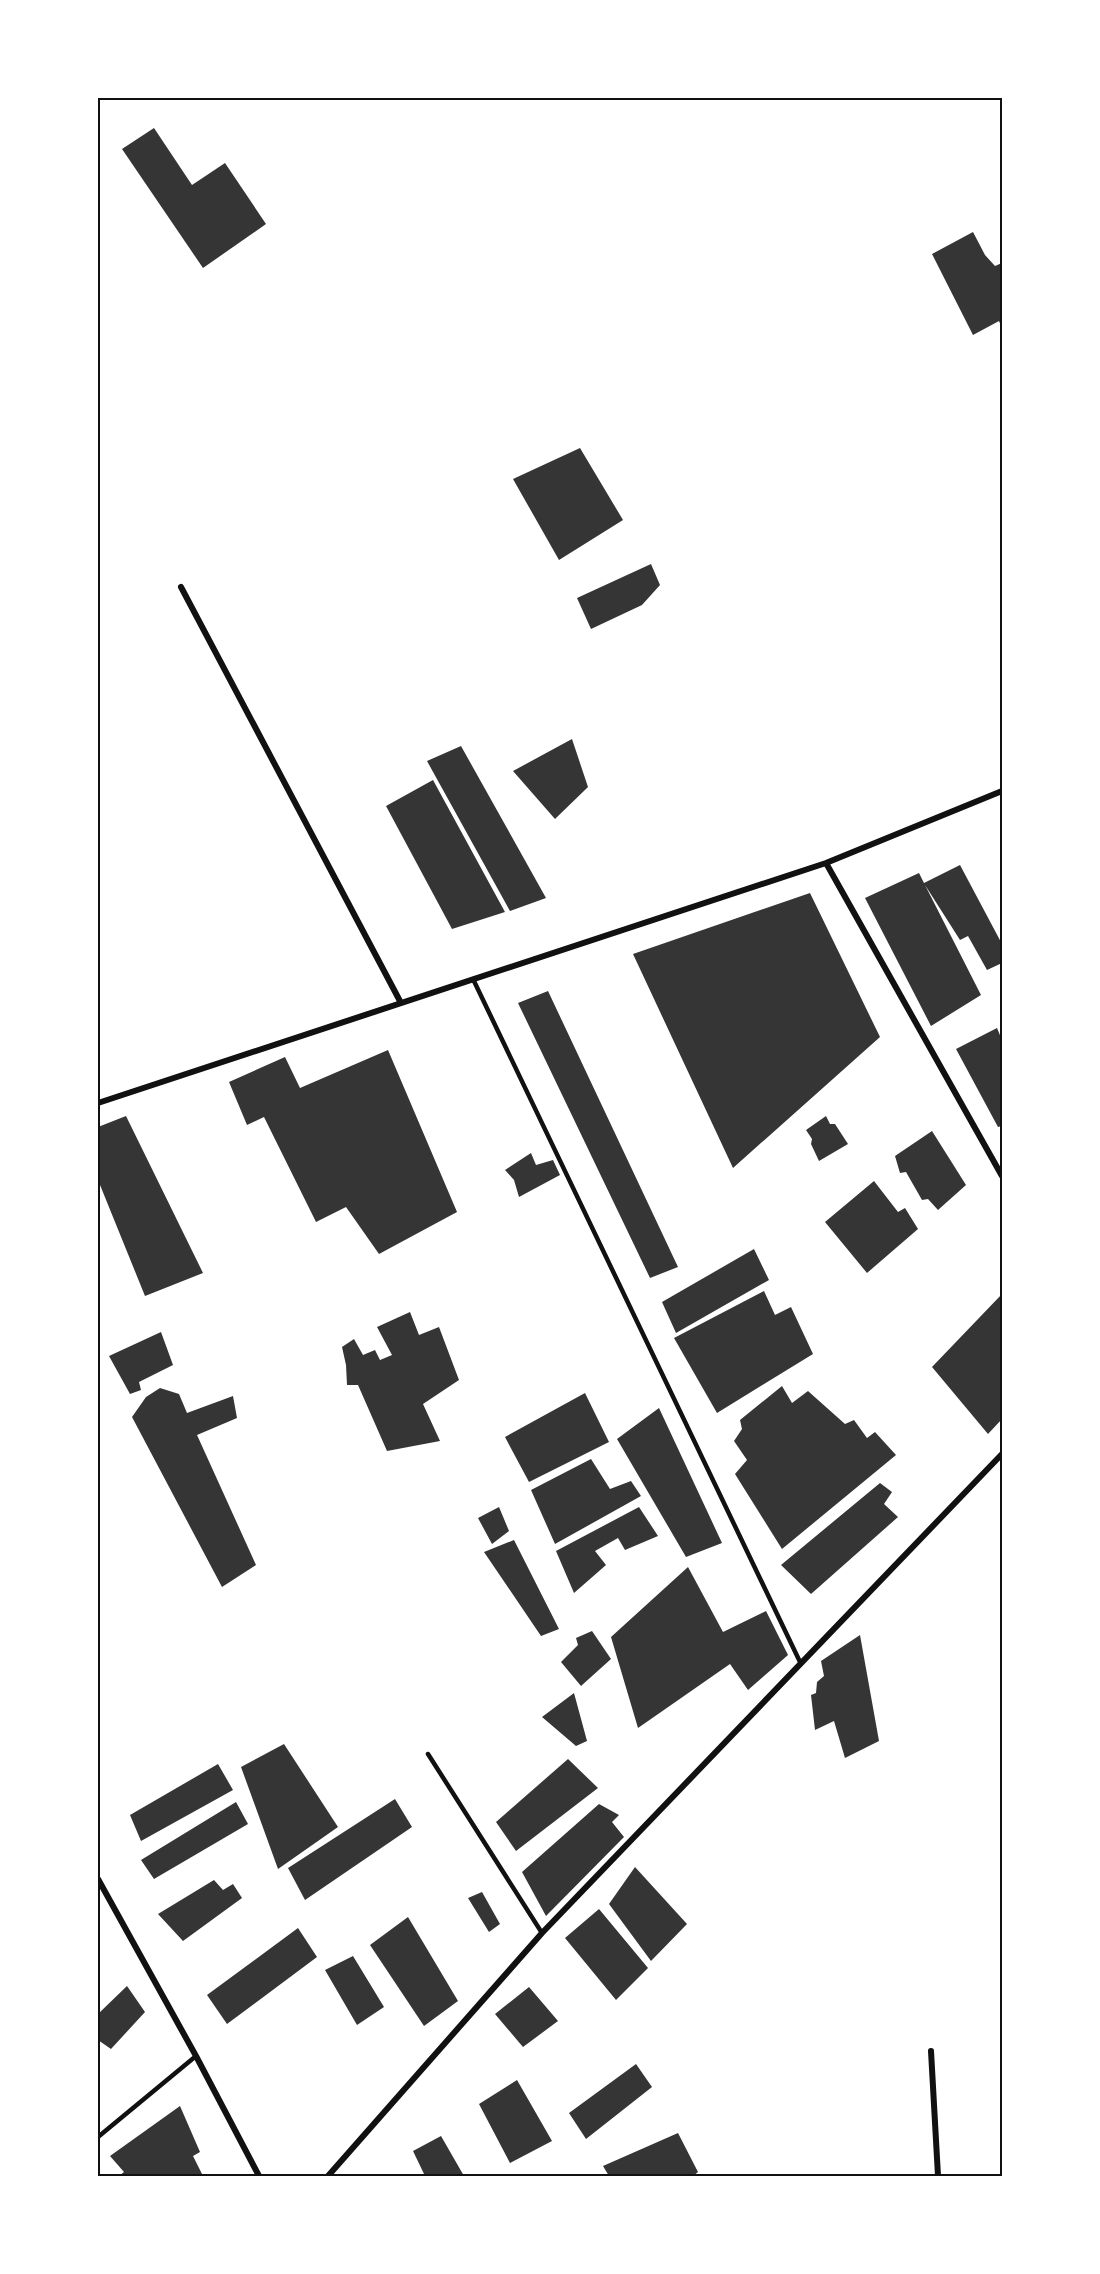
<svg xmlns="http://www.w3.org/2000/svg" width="1100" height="2274" font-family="'Fira Sans Condensed',sans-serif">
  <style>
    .building { fill: #353535 }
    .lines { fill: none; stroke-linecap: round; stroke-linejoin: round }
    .service { stroke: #111; stroke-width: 4.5 }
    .minor { stroke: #111; stroke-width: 6 }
    .neatline { fill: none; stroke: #111; stroke-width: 2 }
  </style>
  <rect width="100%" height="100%" fill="#fff"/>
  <path class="building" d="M154 128 192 185 225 163 266 224 203 268 122 149Z
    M973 232 985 255 995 266 1002 263V328L999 321 973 335 932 254Z
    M580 448 623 520 559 560 513 479Z
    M651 564 660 585 642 605 591 629 577 598Z
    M572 739 588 787 555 819 513 771Z
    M461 746 546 898 510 911 427 761Z
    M433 780 505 912 452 929 386 806Z
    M960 865 1002 944V963L987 970 968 936 960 940 925 885 981 995 931 1026 865 898 919 873 924 883Z
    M810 893 880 1037 733 1168 633 954Z
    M548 991 678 1267 650 1278 518 1003Z
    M997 1028 1002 1040V1126L998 1127 956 1049Z
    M388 1050 457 1212 379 1254 346 1207 316 1222 264 1117 247 1125 229 1082 285 1057 300 1088Z
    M126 1116 203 1273 145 1296 98 1180V1127Z
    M826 1116 830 1124H835L848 1144 819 1161 811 1144 812 1139 806 1130Z
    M932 1131 966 1185 938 1210 928 1199 922 1200 906 1172 900 1173 895 1156Z
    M531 1153 536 1165 553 1160 560 1175 519 1197 514 1180 505 1170Z
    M874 1181 898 1212 905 1208 918 1229 867 1273 825 1222Z
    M754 1249 769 1280 676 1333 662 1302Z
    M764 1291 775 1315 791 1307 813 1354 717 1413 674 1338Z
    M1002 1294V1419L988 1434 932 1367Z
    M410 1312 419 1335 439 1327 459 1380 423 1404 440 1441 387 1451 358 1385H347L346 1365 342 1347 354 1339 363 1355 375 1350 380 1360 392 1355 377 1327Z
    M161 1332 173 1365 139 1382 141 1390 130 1394 109 1356Z
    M782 1386 792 1403 808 1391 845 1424 854 1420 867 1438 875 1432 896 1455 782 1549 735 1474 747 1460 734 1441 742 1429 740 1420Z
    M160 1388 179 1394 187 1413 233 1396 237 1418 197 1435 256 1565 222 1587 132 1417 146 1397Z
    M585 1393 609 1442 529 1482 505 1437Z
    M659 1408 722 1543 686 1557 617 1439Z
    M591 1459 610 1489 631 1481 641 1496 555 1544 531 1490Z
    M880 1483 892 1492 884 1504 898 1517 811 1594 781 1565Z
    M499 1507 509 1531 492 1544 478 1518Z
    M639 1507 658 1536 625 1550 618 1538 595 1551 606 1565 574 1593 556 1551Z
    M514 1540 559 1629 541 1636 484 1552Z
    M688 1567 723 1632 766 1611 788 1655 748 1690 730 1664 638 1728 611 1637Z
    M592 1631 611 1659 581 1686 561 1662 578 1645 576 1638Z
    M860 1635 879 1741 845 1758 834 1721 815 1730 811 1695 816 1693 817 1682 824 1676 821 1661Z
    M574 1693 587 1741 576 1746 542 1717Z
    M284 1744 338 1827 278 1869 241 1767Z
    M568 1759 598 1788 516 1851 496 1822Z
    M218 1764 233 1790 141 1841 130 1815Z
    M395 1799 412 1827 305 1900 288 1868Z
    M236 1802 248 1824 154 1879 141 1860Z
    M599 1804 619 1815 612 1822 624 1837 546 1916 522 1872Z
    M635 1867 687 1924 651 1961 609 1904Z
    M214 1880 223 1890 233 1884 242 1898 183 1941 158 1914Z
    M482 1892 500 1924 489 1932 468 1898Z
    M599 1909 648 1968 616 2000 565 1938Z
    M408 1917 458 2001 424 2026 370 1945Z
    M298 1928 317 1957 227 2024 207 1995Z
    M353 1956 384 2007 357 2025 325 1970Z
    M127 1986 145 2012 111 2049 98 2040V2014Z
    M529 1987 558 2021 523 2047 495 2014Z
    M636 2064 652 2087 586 2139 569 2113Z
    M517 2080 552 2141 510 2163 479 2104Z
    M180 2106 200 2152 193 2156 203 2176H119L124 2172 110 2156Z
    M678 2133 698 2172 693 2176H609L603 2166Z
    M441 2136 464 2176H425L413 2151Z"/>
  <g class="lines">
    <path class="service" d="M473 979 801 1664
      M428 1754 542 1933
      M98 2137 196 2056"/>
    <path class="minor" d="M181 587 401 1003
      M826 863 1002 1176
      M98 1103 826 863 1002 791
      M98 1879 196 2056 259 2176
      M931 2051 938 2176
      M328 2176 542 1933 1002 1454"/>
  </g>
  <rect width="1100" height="2274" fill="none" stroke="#ffffff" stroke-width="198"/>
  <rect x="99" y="99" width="902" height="2076" class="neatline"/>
</svg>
